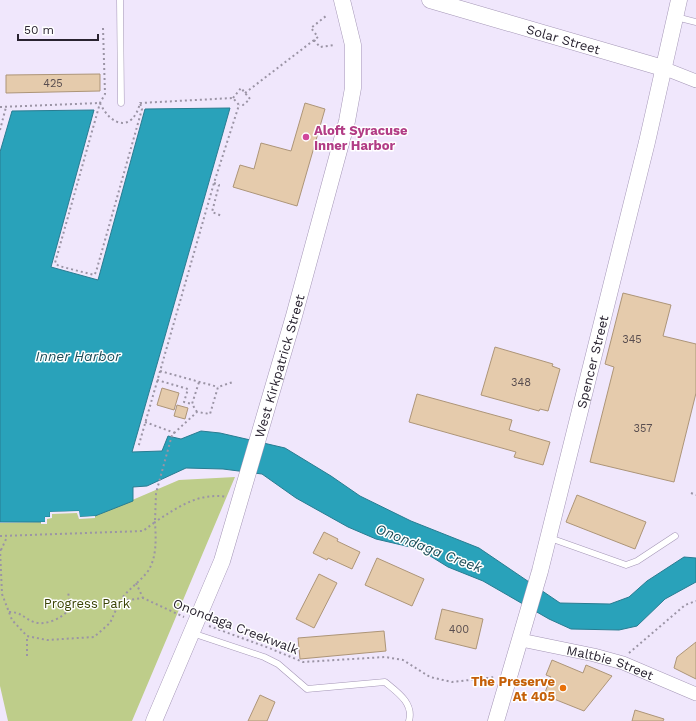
<svg xmlns="http://www.w3.org/2000/svg" width="696" height="721" font-family="'Work Sans',sans-serif">
  <style>
    .green { fill: #becd8a }
    .water { fill: #29a2ba; stroke: #297c91 }
    .pier { fill: #f0e7fc }
    .building { fill: #e5cbac; stroke: #ad9578 }
    .lines { fill: none; stroke-linecap: round; stroke-linejoin: round }
    .service-casing { stroke: #a496b6; stroke-width: 7 }
    .minor-casing { stroke: #a496b6; stroke-width: 14 }
    .tertiary-casing { stroke: #a496b6; stroke-width: 17 }
    .path { stroke: #9b94a5; stroke-width: 2; stroke-dasharray: 2 3; stroke-linecap: butt }
    .service { stroke: #fff; stroke-width: 6 }
    .minor { stroke: #fff; stroke-width: 13 }
    .tertiary { stroke: #fff; stroke-width: 16 }
    .hotel-dot { fill: #d1479c; stroke: #fff; stroke-width: 1.5 }
    .food-dot { fill: #e8710a; stroke: #fff; stroke-width: 1.5 }
    .labels { text-anchor: middle; stroke-width: 3; stroke-linejoin: round; paint-order: stroke }
    .number-label { font-size: 11px; fill: #584d4f }
    .street-label { font-size: 13px; fill: #292330; stroke: #fff }
    .hotel-label { font-size: 13px; font-weight: bold; fill: #b23c85; stroke: #fff; text-anchor: start }
    .park-label { font-size: 13px; fill: #3a4304; stroke: #fff }
    .food-label { font-size: 13px; font-weight: bold; fill: #c56008; stroke: #fff; text-anchor: end }
    .water-label { font-size: 14px; font-style: italic; fill: #1a4b56; stroke: #fff }
  </style>
  <rect width="100%" height="100%" fill="#f0e7fc"/>
  <path class="green" d="M235 477 132 721H8L0 686V523L45 522V517H50V512L79 511 95 516 179 480Z"/>
  <path class="water" d="M230 108 132 452 162 451 168 436 181 439 201 431 220 433 285 448 331 476 360 496 411 521 479 548 560 603 610 604 629 597 647 581 684 557 696 558V582L665 599 637 626 619 630 571 629 549 619 483 581 448 567 419 549 376 539 348 527 296 498 262 474 223 469 186 468 147 486 133 487V501L95 516 79 517V511L50 512V517H45L46 522H0V152L12 111 94 110 51 267 98 280 145 109Z"/>
  <path class="pier" d="M79 511 80 517 95 516V518L79 519 77 513 52 514V518L47 519V524H41V522H45V517H50V512Z"/>
  <path class="building" d="M100 74V91L6 93V75Z
    M305 103 325 109 297 206 233 187 240 165 254 169 261 143 291 151Z
    M623 293 671 305 663 336 696 344V393L674 482 590 462 614 367 605 364Z
    M495 347 553 364 552 366 560 369 548 411 540 409 539 411 481 395Z
    M162 388 179 393 174 410 157 405Z
    M417 394 512 420 509 430 550 442 543 465 514 457 516 452 409 422Z
    M177 405 188 408 185 419 174 416Z
    M577 495 646 522 635 549 566 522Z
    M324 532 338 539 337 541 360 552 352 569 328 558 327 560 313 553Z
    M377 558 424 579 412 606 365 585Z
    M319 574 337 583 314 628 296 619Z
    M442 609 483 619 476 649 435 639Z
    M384 631 386 651 300 659 298 638Z
    M696 642V679L674 668 677 657Z
    M552 660 583 673 586 665 612 676 584 711 544 695 551 677 546 675Z
    M260 695 275 702 267 721H248Z
    M635 710 664 719 663 721H632Z"/>
  <g class="lines">
    <g class="service-casing">
      <path id="service" d="M120 0 121 103
        M676 17 696 22
        M550 538 626 565 637 561 675 536
        M192 633 264 657 278 664 307 689 385 682C397 692 414 703 409 721"/>
    </g>
    <g class="minor-casing">
      <g id="minor">
        <path d="M663 68 696 81"/>
        <path id="s1" d="M521 640 594 655 623 663 696 694"/>
      </g>
    </g>
    <g class="tertiary-casing">
      <g id="tertiary">
        <path id="s2" d="M430 0 663 68"/>
        <path id="s3" d="M154 721 222 561 294 316 347 121 353 88V45L342 0"/>
        <path id="s4" d="M496 721 540 571 647 142 679 0"/>
      </g>
    </g>
    <path class="path" d="M103 28 105 94 100 103 55 263 59 266 94 275 96 272 142 109 140 103
      M314 40 320 47 334 45
      M245 93 318 37 311 28 326 16
      M233 98 241 88 250 99 243 105H239
      M0 107 100 103C111 127 133 132 140 103L233 98 239 105 214 183 138 448
      M0 130 6 107
      M214 183 219 185 212 212 222 216
      M160 371 218 387
      M157 380 188 389 184 402 192 404
      M197 412 192 404 199 382
      M145 422 175 433
      M691 493 696 495
      M0 536 143 531 155 522 156 493 172 435 197 412 210 414 218 387 233 382
      M0 549 2 594 12 620 27 636 47 640 94 637 110 623 120 601 143 598 184 617
      M1 550 7 537
      M136 583 143 598
      M120 601C128 589 140 582 148 571 157 557 156 539 155 522 178 507 199 492 227 497
      M9 612C22 612 23 618 34 622 44 626 62 619 68 610 71 605 69 598 68 592
      M209 626 269 648 303 662 385 657 403 660 430 677 452 682 496 677
      M629 653 685 605 696 601
      M27 656V636"/>
    <use href="#service" class="service"/>
    <use href="#minor" class="minor"/>
    <use href="#tertiary" class="tertiary"/>
  </g>
  <circle class="hotel-dot" cx="306" cy="137" r="4"/>
  <circle class="food-dot" cx="563" cy="688" r="4"/>
  <g class="labels">
    <g class="number-label">
      <text x="53" y="87">425</text>
      <text x="632" y="343">345</text>
      <text x="521" y="386">348</text>
      <text x="643" y="432">357</text>
      <text x="459" y="633">400</text>
    </g>
    <g class="street-label">
      <text dy="5" stroke="none"><textPath href="#s2" startOffset="139">Solar Street</textPath></text>
      <text dy="5" stroke="none"><textPath href="#s4" startOffset="372">Spencer Street</textPath></text>
      <text dy="5" stroke="none"><textPath href="#s3" startOffset="377">West Kirkpatrick Street</textPath></text>
      <text transform="translate(236 626) rotate(21)" y="5">Onondaga Creekwalk</text>
      <text dy="5" stroke="none"><textPath href="#s1" startOffset="92">Maltbie Street</textPath></text>
    </g>
    <g class="hotel-label">
      <text x="314" y="135">Aloft Syracuse<tspan x="314" dy="15">Inner Harbor</tspan></text>
    </g>
    <g class="park-label">
      <text x="87" y="608">Progress Park</text>
    </g>
    <g class="food-label">
      <text x="555" y="686">The Preserve<tspan x="555" dy="15">At 405</tspan></text>
    </g>
    <g class="water-label">
      <text x="78" y="361">Inner Harbor</text>
      <text transform="translate(429 548) rotate(21)" y="5">Onondaga Creek</text>
    </g>
  </g>
  <path d="M18 34v6h80v-6" fill="none" stroke="#292330" stroke-width="2"/>
  <text x="24" y="34" font-size="12" fill="#292330" stroke="#ffffff" stroke-width="3" paint-order="stroke">50 m</text>
</svg>
